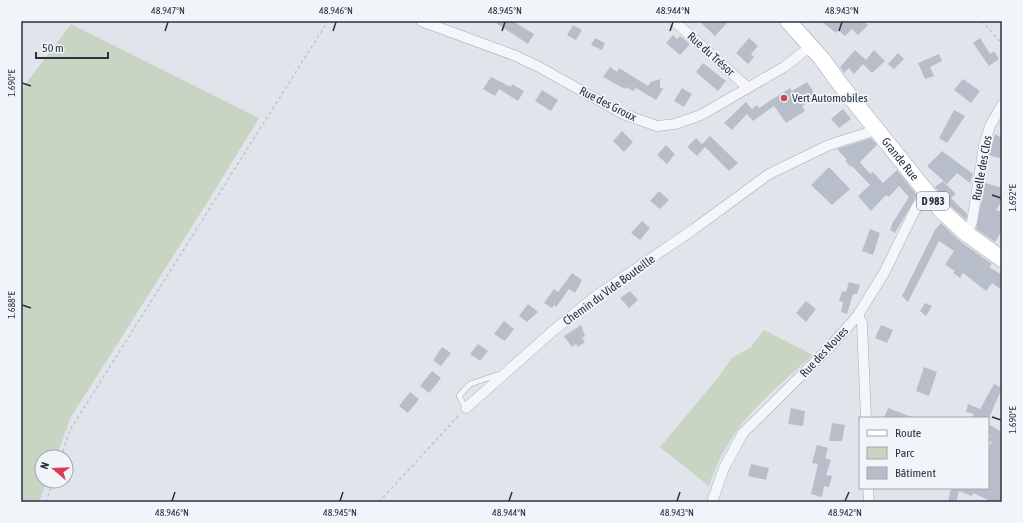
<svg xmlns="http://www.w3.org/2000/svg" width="1023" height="523" font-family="'Asap Condensed',sans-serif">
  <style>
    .green { fill: #c7d5c2 }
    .building { fill: #b8bec9 }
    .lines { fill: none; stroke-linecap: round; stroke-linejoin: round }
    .lane-casing { stroke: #a6acb6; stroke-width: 6 }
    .street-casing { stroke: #a6acb6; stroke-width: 11 }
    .primary-casing { stroke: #9fa9b7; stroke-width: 17 }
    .path { stroke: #bfc3ca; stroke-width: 1.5; stroke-dasharray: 3 3; stroke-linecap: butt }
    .lane { stroke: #f4f6f9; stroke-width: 5 }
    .street { stroke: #f4f6f9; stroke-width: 10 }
    .primary { stroke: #fff; stroke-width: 16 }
    .ticks { fill: none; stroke: #283244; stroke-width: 1.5 }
    .poi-dot { fill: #d83e56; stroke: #f1f4f8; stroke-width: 1.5 }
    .labels { text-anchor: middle; stroke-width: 3.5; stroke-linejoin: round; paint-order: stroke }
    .shield { fill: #f1f4f8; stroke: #646c7a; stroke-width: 1 }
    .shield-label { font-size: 11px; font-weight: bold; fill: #283244 }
    .street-label { font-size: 12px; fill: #283244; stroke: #f1f4f8 }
    .poi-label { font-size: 12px; fill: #283244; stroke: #f1f4f8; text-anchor: start }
    .neatline { fill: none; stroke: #283244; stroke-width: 1.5 }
    .ticks-label { font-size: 10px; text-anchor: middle; fill: #283244 }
  </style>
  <rect width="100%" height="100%" fill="#e1e5eb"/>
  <path class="green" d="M71 24 259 118 210 198 71 417 56 457H42V481H47L39 502H21V90Z
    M764 330 813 355C767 396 729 425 709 486L660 447 717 379 732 358 751 347Z"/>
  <path class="building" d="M493 21H513L534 34 528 44Z
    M699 21H729L715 36Z
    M821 21H863L868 25 858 35 852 29 845 36 838 30 836 33Z
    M573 25 582 30 576 40 567 35Z
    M673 35 677 39 680 36 690 44 680 55 666 43Z
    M595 38 605 43 602 50 591 45Z
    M749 38 758 46 751 54 754 57 748 64 736 53Z
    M980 38 990 54 994 51 999 59 989 66 973 43Z
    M855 50 866 60 874 50 885 61 872 73 863 64 854 74 849 68 844 73 840 67Z
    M898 53 904 59 894 69 888 64Z
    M939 54 942 61 930 67 934 76 925 79 918 63Z
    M703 63 726 81 718 91 696 72Z
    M610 67 617 72 619 68 648 86 651 82 660 79V87L663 89 656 100 636 88 633 91 626 87 625 89 603 77Z
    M491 77 511 87 512 84 524 91 518 101 499 89 495 96 483 89Z
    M963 79 980 91 971 103 954 90Z
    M807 82 817 97 802 106 805 111 786 123 774 106 753 121 747 114 732 130 724 123 746 102 752 109 750 111 757 105 759 108 790 88 792 91Z
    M682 88 692 94 684 107 674 101Z
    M542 90 558 100 551 111 535 101Z
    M843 109 851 119 839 128 831 119Z
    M954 110 965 116 947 143 939 138Z
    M622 131 633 142 624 152 613 141Z
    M995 134 1002 138V159L989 155Z
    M710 136 738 163 729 171 705 147 697 156 687 147 696 138 702 144Z
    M871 138 877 145 860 162 870 174 873 172 883 183 897 170 917 195 895 233 890 230 893 222 909 197 899 186 889 197 886 195 871 211 858 196 870 185 852 166 851 167 845 161 847 160 837 149Z
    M666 145 675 154 667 164 657 155Z
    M942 151 973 174 970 183 957 173 947 184 927 166Z
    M829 167 850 189 832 205 811 185Z
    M943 181 956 194 951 198 967 214 966 220 948 204 935 187Z
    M985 183 1002 188V201L996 210 1002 212V231L995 242 976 229Z
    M659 191 669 200 660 209 650 201Z
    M642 221 650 228 640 240 631 233Z
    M941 223 961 242 992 264 989 267 1002 275V290L992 283 986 291 963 273 960 278 953 273 955 271 945 265 954 251 939 241 908 302 902 296 935 230Z
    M870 229 880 233 873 255 862 251Z
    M572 273 582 280 575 293 569 289 556 307 554 305 552 308 544 303 554 289 558 292Z
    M849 282 860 285 857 294H853L847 314 841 312 843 302 839 301 842 291 846 292Z
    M630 291 638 300 629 308 620 298Z
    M806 301 816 309 806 322 796 313Z
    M925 303 932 306 926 316 920 311Z
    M528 304 538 312 527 322 519 316Z
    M504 321 514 329 505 341 494 334Z
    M581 325 585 336 582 338 585 342 578 347 576 344 572 347 564 336Z
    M881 325 893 330 887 343 875 338Z
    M478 344 488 351 480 361 470 354Z
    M442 347 451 353 441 366 433 360Z
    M924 367 937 372 929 396 916 391Z
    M432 371 441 378 429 393 420 386Z
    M994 384 1002 388 989 418H972L974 414 966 412 968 404 980 409Z
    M410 392 419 399 408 413 399 406Z
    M791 408 805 411 803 426 788 424Z
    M888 408 912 417 911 418H884Z
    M832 423 845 425 842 441H829Z
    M988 424 1002 432V498L1000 502H988V500L973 493 972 496 959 491 956 502H948L951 488H988V448L992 442 988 440 991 436 988 434Z
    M817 445 828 448 825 458 831 460 826 475 832 476 829 487 824 486 822 497 811 494 818 464 812 463Z
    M751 464 769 468 766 480 748 476Z"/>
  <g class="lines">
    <g class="lane-casing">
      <path id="lane" d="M466 408 459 396 470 384 500 374"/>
    </g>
    <g class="street-casing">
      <path id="street" d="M421 21 516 56 541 68 623 114 657 126 675 124 701 115 784 67 811 46
        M674 21 748 88
        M967 234 972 222 984 146 990 126 1002 105
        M858 315 862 323 866 418
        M466 408 554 330 596 296 694 229 769 174 829 145 876 130
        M868 488 869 502
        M712 502 724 468 743 433 829 348 858 315 884 273 917 206 928 195"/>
    </g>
    <g class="primary-casing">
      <g id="primary">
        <path id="s1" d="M788 21 822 59 840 84 941 210 967 234 1002 259"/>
      </g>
    </g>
    <path class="path" d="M982 21 1002 44
      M61 457 70 430 328 21
      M46 502 53 481
      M379 502 459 415"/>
    <use href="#lane" class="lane"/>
    <use href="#street" class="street"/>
    <use href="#primary" class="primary"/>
  </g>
  <path class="ticks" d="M165 31 168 22M333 31 336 22M502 31 505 22M670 31 673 22M839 31 842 22M22 83 31 86M992 195 1001 198M22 305 31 308M992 417 1001 420M172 501 175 492M340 501 343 492M509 501 512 492M677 501 680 492M845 501 849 492"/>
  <circle class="poi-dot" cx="784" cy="98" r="4"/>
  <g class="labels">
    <rect class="shield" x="917" y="192" width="32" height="18" rx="3"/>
    <g class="shield-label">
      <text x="933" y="205">D 983</text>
    </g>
    <g class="street-label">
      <text transform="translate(711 54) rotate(42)" y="4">Rue du Trésor</text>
      <text transform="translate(608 104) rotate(27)" y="4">Rue des Groux</text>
      <text dy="4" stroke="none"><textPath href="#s1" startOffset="178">Grande Rue</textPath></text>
      <text transform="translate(982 168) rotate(-80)" y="4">Ruelle des Clos</text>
      <text transform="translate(609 290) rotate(-36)" y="4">Chemin du Vide Bouteille</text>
      <text transform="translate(824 352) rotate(-47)" y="4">Rue des Noues</text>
    </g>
    <g class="poi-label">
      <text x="792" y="102">Vert Automobiles</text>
    </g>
  </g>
  <rect width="1023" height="523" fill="none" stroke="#f1f4f8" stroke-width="44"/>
  <rect x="859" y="417" width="130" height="72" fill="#f1f4f8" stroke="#a1a6b0"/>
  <rect x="867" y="430" width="20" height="6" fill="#ffffff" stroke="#a1a6b0"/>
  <text x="895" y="437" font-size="12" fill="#283244">Route</text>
  <rect x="867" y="447" width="20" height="12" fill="#c7d5c2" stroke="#a1a6b0"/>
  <text x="895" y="457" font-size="12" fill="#283244">Parc</text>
  <rect x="867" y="467" width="20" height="12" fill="#b8bec9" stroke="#a1a6b0"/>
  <text x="895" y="477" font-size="12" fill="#283244">Bâtiment</text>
  <g transform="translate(54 469) rotate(289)"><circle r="19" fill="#f1f4f8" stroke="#a1a6b0"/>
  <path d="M0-3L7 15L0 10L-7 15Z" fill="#d83e56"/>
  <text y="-6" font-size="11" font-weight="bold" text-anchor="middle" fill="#283244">N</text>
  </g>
  <path d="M36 52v6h72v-6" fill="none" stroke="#283244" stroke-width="2"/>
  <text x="42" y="52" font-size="12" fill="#283244" stroke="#f1f4f8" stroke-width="3" paint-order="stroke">50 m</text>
  <rect x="22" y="22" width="979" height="479" class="neatline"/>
  <g class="ticks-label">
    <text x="168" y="14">48.947°N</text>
    <text x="336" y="14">48.946°N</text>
    <text x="505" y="14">48.945°N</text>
    <text x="673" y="14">48.944°N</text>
    <text x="842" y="14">48.943°N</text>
    <text transform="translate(11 83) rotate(-90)" y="4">1.690°E</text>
    <text transform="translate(1012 198) rotate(-90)" y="4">1.692°E</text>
    <text transform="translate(11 305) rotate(-90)" y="4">1.688°E</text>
    <text transform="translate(1012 420) rotate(-90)" y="4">1.690°E</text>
    <text x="172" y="516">48.946°N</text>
    <text x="340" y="516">48.945°N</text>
    <text x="509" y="516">48.944°N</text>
    <text x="677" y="516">48.943°N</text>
    <text x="845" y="516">48.942°N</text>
  </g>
</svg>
